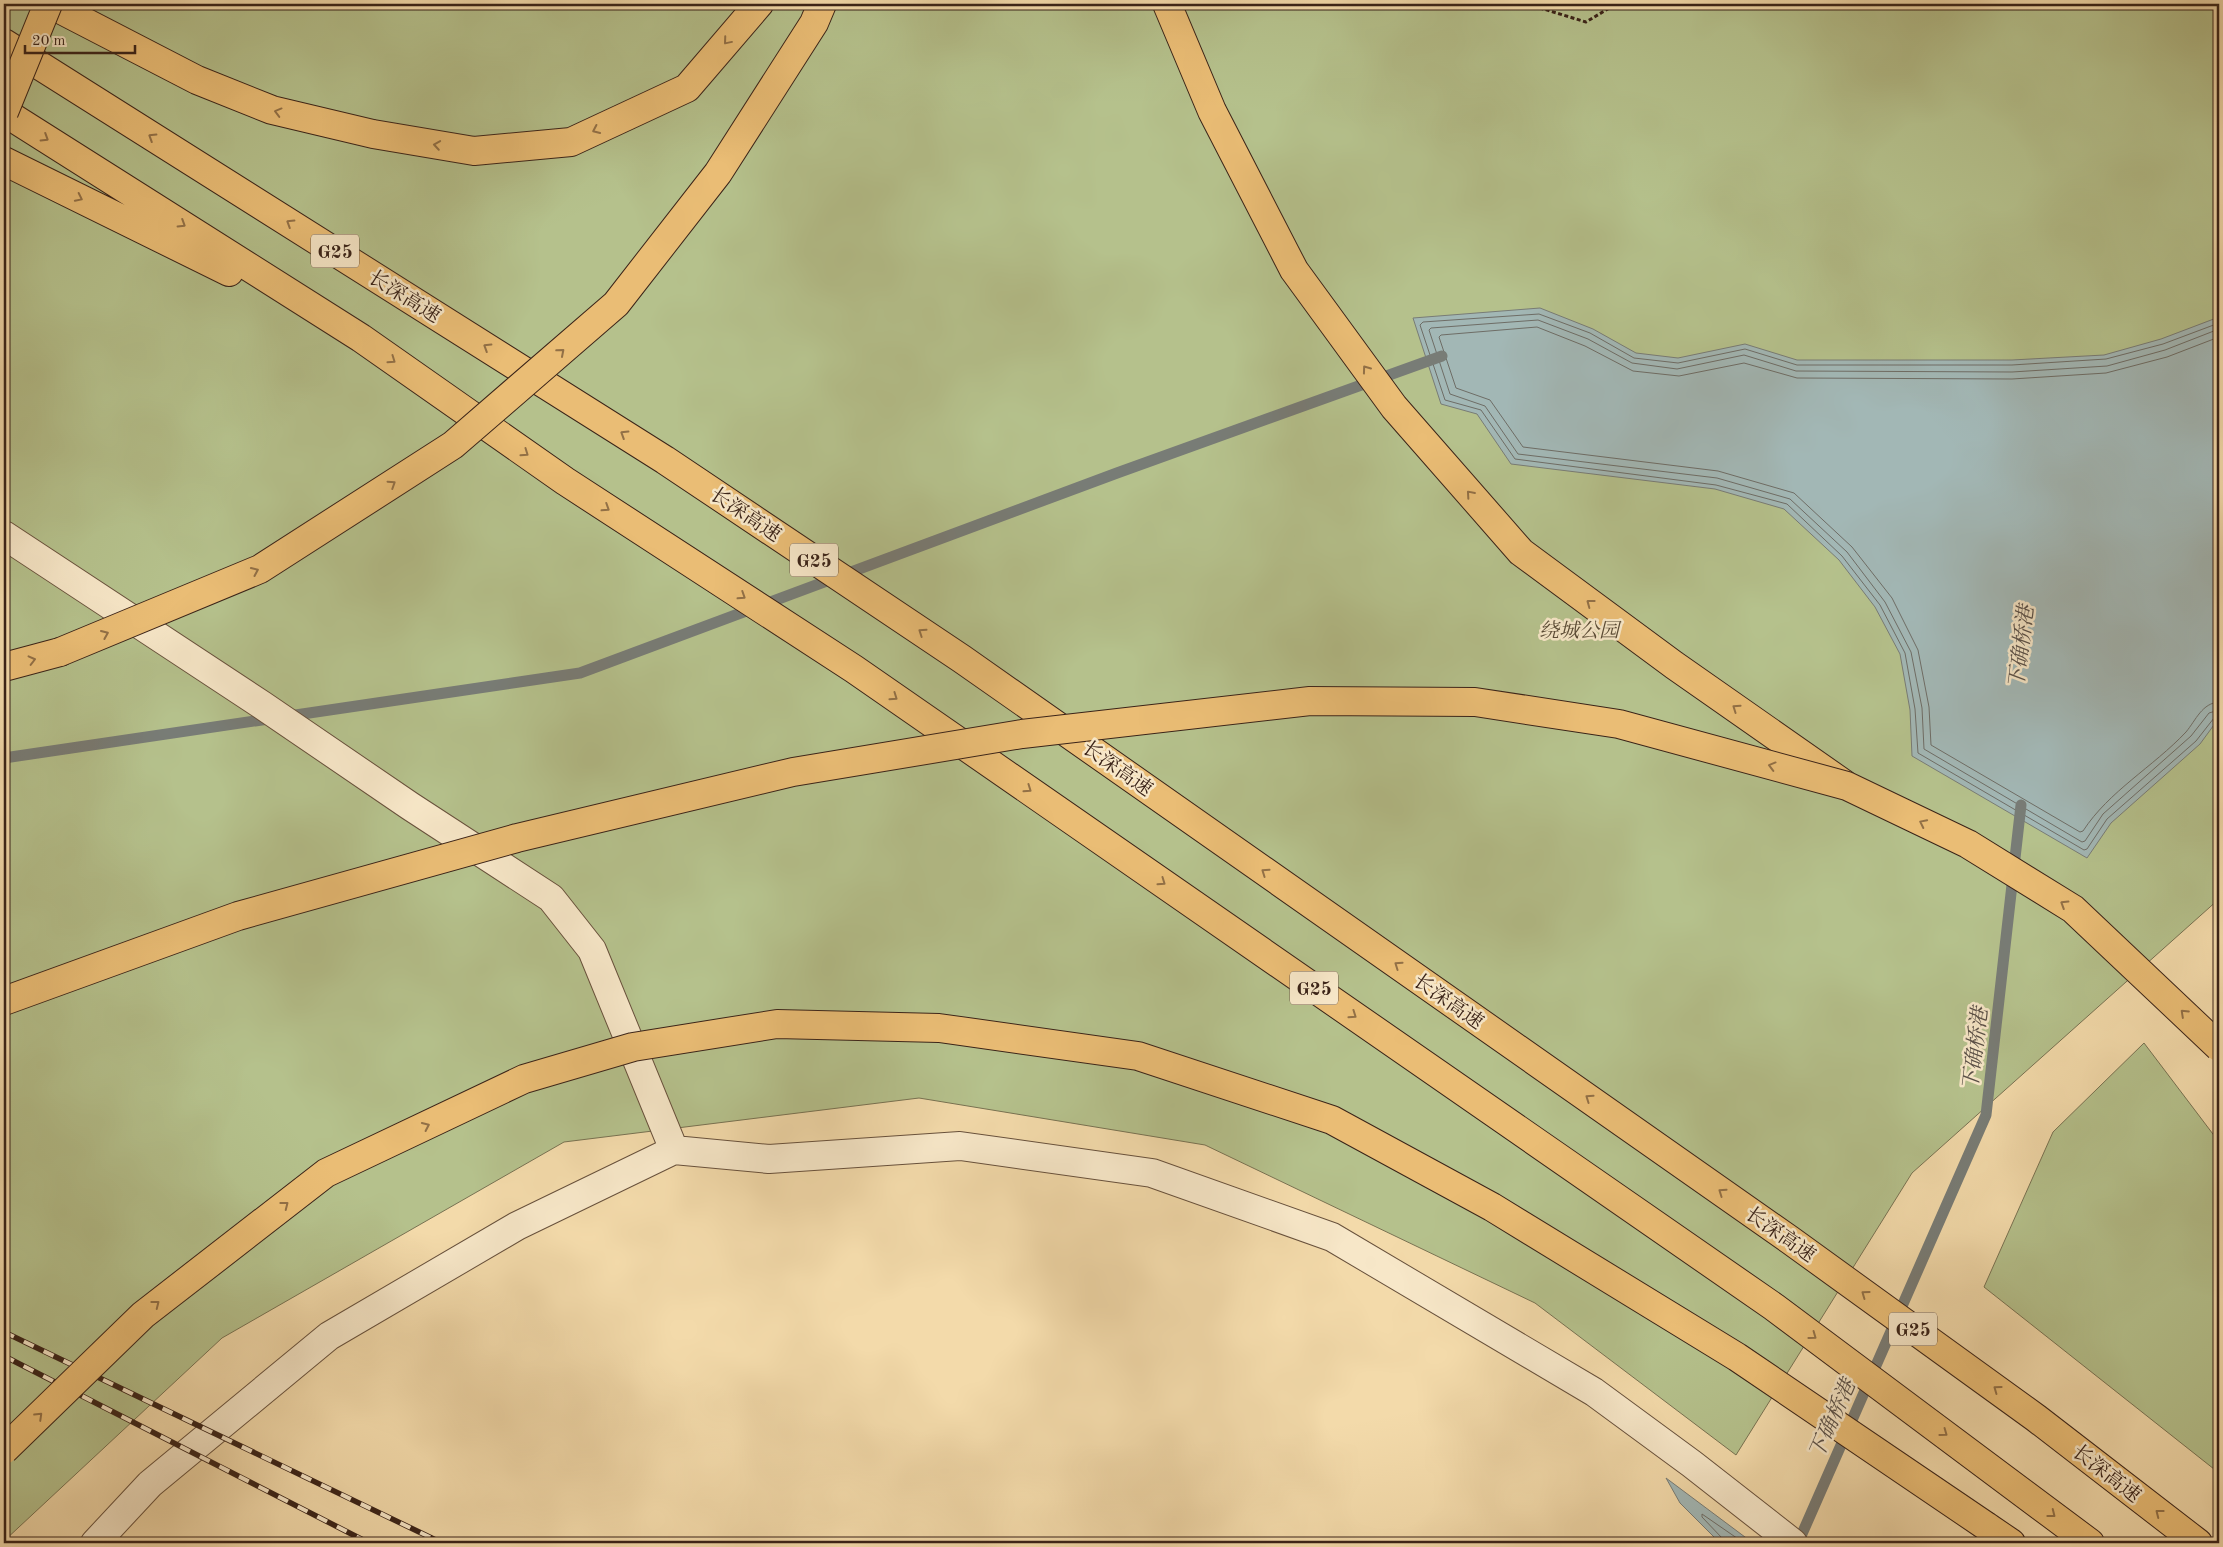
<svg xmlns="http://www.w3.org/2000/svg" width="2223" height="1547" font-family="'Old Standard TT','Noto Serif SC',serif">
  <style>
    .green { fill: #b5c18c; stroke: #787252 }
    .water { fill: #a2b7b5; stroke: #787c76 }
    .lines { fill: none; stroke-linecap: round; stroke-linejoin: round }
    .shore { stroke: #6e6d66; stroke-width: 1 }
    .stream { stroke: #787c76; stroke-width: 11 }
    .minor-casing { stroke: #68513c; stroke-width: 30 }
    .motorway-casing { stroke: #3a2318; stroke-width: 30 }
    .path { stroke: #3a2318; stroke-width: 3; stroke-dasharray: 4 2.5; stroke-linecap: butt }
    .minor { stroke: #f7e7c8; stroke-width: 28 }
    .motorway { stroke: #eabd75; stroke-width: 28 }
    .rail-casing { stroke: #3a2318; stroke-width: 5.5 }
    .rail { stroke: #f7e7c8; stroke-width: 4; stroke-dasharray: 11; stroke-linecap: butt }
    .motorway-bridge-casing { stroke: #3a2318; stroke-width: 30; stroke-linecap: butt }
    .motorway-bridge { stroke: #eabd75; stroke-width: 28 }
    .oneway { stroke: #927046 }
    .labels { text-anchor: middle; stroke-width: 5; stroke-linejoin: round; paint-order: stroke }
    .shield { fill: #f7e7c8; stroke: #735e4d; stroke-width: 1 }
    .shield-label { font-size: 19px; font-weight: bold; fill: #3a2318 }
    .street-label { font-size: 20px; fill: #3a2318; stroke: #f7e7c8 }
    .park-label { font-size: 20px; font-style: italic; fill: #594a35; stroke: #f7e7c8 }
    .water-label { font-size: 21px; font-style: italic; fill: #594f47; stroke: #f7e7c8 }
  </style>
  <rect width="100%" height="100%" fill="#f3daaa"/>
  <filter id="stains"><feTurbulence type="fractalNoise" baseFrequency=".004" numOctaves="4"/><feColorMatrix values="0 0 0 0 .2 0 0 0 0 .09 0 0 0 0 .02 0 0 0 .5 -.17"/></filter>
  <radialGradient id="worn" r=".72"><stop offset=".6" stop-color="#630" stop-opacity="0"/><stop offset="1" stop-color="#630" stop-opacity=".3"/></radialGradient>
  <path class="green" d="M4 4H2219V899L1912 1173 1736 1455 1535 1303 1205 1145 919 1098 564 1142 222 1338 4 1541Z
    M2144 1043 2219 1142V1473L1984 1287 2053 1132Z"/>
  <path class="water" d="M1540 308 1593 329 1636 353 1678 358 1745 344 1797 360H2012L2104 355 2161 339 2219 317V718L2200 744 2111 823 2087 858 1912 756 1910 710 1900 654 1875 607 1839 560 1784 509 1715 489 1511 464 1477 414 1441 404 1413 318Z
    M1666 1478 1753 1543H1720L1680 1503Z"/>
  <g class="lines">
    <path class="shore" d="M2219 323 2163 344 2106 359 2012 365H1797L1745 349 1678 363 1634 358 1590 333 1539 314 1423 322 1420 325 1445 400 1481 410 1515 459 1716 485 1787 504 1842 556 1880 605 1905 653 1915 709 1918 753 2084 850 2087 849 2107 819 2196 741 2214 718 2219 716
      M2219 329 2165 350 2107 366 2012 372 1796 371 1744 355 1677 369 1632 363 1588 339 1538 320 1431 328 1429 330 1450 394 1485 406 1518 454 1717 478 1790 499 1847 552 1885 602 1911 652 1922 708 1924 749 2082 842 2085 841 2103 814 2191 736 2209 713 2219 710
      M2219 337 2167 357 2106 373 2012 379 1797 378 1744 363 1679 376 1633 371 1585 346 1537 327 1441 335 1439 337 1456 388 1490 400 1523 447 1718 471 1794 493 1852 547 1892 598 1918 650 1929 707 1931 745 2080 832 2083 831C2109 791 2153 767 2186 732 2196 720 2202 703 2219 702
      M1724 1543 1722 1538 1702 1517V1514L1744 1543"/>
    <path class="stream" d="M4 758 580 673 1117 473 1442 356
      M1798 1543 1986 1115 2021 805"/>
    <g class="minor-casing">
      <path id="minor" d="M4 535 262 705 410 806 551 898 592 950 674 1150
        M95 1543 150 1484 329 1336 517 1226 674 1150 769 1159 960 1146 1152 1173 1332 1237 1594 1392 1692 1464 1793 1543"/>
    </g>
    <g class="motorway-casing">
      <path id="motorway" d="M50 4 197 80 272 110 373 134 474 151 571 142 687 88 759 4
        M1167 4 1212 111 1294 270 1394 407 1521 552 1674 665 1844 784
        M4 43 665 460 962 659 1790 1240 2036 1418 2198 1543
        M4 112 361 338 565 481 854 669 1774 1307 2090 1543
        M4 161 229 272
        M4 667 60 652
        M1986 1526 2011 1543"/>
    </g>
    <path class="path" d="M1527 4 1586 22 1616 4"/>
    <use href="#minor" class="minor"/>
    <use href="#motorway" class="motorway"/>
    <g class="rail-casing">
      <path id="rail" d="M4 1332 442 1543
        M4 1356 369 1543"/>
    </g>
    <use href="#rail" class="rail"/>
    <g class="motorway-bridge-casing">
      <path id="motorway-bridge" d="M4 112 48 4
        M60 652 260 569 453 445 616 304 718 173 814 23 822 4
        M4 1001 238 916 517 838 793 772 1022 734 1310 701 1475 702 1619 724 1847 786 1968 844 2073 909 2219 1047
        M4 1450 143 1315 326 1173 524 1079 633 1047 777 1024 939 1028 1138 1056 1332 1120 1492 1207 1737 1357 1986 1526"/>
    </g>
    <use href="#motorway-bridge" class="motorway-bridge"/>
  </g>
  <defs><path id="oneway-chevron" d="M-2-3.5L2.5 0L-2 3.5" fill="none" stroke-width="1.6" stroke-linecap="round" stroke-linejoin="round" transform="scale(1.25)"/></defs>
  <g class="oneway">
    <use href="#oneway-chevron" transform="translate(727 41) rotate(130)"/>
    <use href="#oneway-chevron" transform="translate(278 112) rotate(-165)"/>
    <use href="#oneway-chevron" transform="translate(596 130) rotate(155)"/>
    <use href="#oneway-chevron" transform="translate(152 137) rotate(-148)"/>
    <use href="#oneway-chevron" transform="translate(45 138) rotate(32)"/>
    <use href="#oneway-chevron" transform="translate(437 145) rotate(-171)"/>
    <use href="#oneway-chevron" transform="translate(79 198) rotate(26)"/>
    <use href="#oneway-chevron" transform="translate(290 223) rotate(-148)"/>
    <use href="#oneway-chevron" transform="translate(182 224) rotate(32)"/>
    <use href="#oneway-chevron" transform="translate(487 347) rotate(-148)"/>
    <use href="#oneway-chevron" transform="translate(561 352) rotate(-41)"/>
    <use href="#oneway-chevron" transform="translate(392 360) rotate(35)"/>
    <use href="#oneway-chevron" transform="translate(1366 369) rotate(-126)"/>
    <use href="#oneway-chevron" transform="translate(624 434) rotate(-148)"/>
    <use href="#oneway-chevron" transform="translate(525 453) rotate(35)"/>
    <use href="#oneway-chevron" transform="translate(392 484) rotate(-33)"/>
    <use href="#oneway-chevron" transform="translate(1470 494) rotate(-131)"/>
    <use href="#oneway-chevron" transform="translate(606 508) rotate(33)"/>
    <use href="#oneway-chevron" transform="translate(255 571) rotate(-24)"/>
    <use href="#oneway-chevron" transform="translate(742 596) rotate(33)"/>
    <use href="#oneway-chevron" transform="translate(1590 603) rotate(-143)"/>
    <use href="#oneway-chevron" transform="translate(922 632) rotate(-146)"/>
    <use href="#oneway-chevron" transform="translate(105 634) rotate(-23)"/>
    <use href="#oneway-chevron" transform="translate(32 660) rotate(-14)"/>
    <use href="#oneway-chevron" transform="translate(894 697) rotate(35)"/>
    <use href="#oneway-chevron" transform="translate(1736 708) rotate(-145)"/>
    <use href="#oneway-chevron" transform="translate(1772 766) rotate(-165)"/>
    <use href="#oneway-chevron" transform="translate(1028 789) rotate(35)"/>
    <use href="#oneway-chevron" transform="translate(1923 823) rotate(-154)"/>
    <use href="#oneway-chevron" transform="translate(1265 872) rotate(-145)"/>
    <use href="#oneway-chevron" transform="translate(1162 882) rotate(35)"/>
    <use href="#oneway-chevron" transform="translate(2064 904) rotate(-148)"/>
    <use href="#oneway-chevron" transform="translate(1398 965) rotate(-145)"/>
    <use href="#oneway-chevron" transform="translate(2184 1013) rotate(-137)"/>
    <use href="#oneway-chevron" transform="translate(1353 1015) rotate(35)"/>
    <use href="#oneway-chevron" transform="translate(1589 1098) rotate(-145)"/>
    <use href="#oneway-chevron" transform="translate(426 1126) rotate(-25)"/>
    <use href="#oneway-chevron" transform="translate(1722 1192) rotate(-145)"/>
    <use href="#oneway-chevron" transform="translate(285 1205) rotate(-38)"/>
    <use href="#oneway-chevron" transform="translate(1865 1294) rotate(-144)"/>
    <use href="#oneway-chevron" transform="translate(156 1304) rotate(-38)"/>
    <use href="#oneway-chevron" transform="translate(1813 1336) rotate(36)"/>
    <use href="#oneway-chevron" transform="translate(1997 1389) rotate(-144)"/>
    <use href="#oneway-chevron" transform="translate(39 1416) rotate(-44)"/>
    <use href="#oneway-chevron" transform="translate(1944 1433) rotate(36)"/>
    <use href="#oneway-chevron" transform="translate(2159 1513) rotate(-142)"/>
    <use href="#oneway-chevron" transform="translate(2052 1514) rotate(38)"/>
  </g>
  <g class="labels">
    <g class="shield">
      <rect x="311" y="234.5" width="48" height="33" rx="4"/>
      <rect x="790" y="543.5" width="48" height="33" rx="4"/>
      <rect x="1290" y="971.5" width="48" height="33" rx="4"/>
      <rect x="1889" y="1312.5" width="48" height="33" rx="4"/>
    </g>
    <g class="shield-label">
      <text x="335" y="258">G25</text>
      <text x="814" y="567">G25</text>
      <text x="1314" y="995">G25</text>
      <text x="1913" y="1336">G25</text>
    </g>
    <g class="street-label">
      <text transform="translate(405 296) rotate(32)" y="7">长深高速</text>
      <text transform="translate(746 514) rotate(34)" y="7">长深高速</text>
      <text transform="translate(1118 768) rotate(35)" y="7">长深高速</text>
      <text transform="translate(1449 1001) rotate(35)" y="7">长深高速</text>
      <text transform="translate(1781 1234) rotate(35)" y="7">长深高速</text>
      <text transform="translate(2107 1473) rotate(38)" y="7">长深高速</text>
    </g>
    <g class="park-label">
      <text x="1579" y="637">绕城公园</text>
    </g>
    <g class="water-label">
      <text transform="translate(2021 647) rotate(-83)" y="7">下确桥港</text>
      <text transform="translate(1975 1049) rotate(-83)" y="7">下确桥港</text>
      <text transform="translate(1832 1419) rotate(-66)" y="7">下确桥港</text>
    </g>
  </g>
  <rect width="2223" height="1547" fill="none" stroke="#f3daaa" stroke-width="20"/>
  <rect x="5" y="5" width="2213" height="1537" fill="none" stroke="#3a2318" stroke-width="2.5"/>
  <rect x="10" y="10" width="2203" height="1527" fill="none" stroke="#3a2318"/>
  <path d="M25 45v8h110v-8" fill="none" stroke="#3a2318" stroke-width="2.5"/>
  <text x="32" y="45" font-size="15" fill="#3a2318" stroke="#f7e7c8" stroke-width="4" paint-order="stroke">20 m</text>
  <rect width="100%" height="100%" filter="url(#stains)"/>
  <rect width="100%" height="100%" fill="url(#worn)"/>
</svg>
